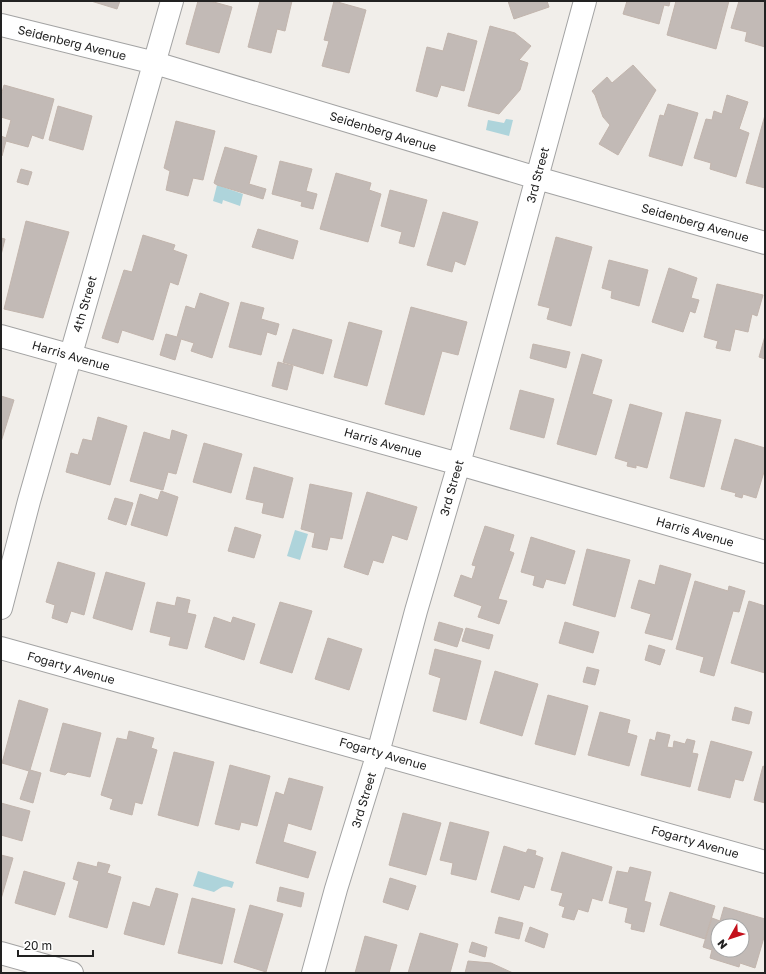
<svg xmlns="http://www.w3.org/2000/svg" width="766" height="974" font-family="'Golos Text',sans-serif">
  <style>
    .water { fill: #aed4db }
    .building { fill: #c2bab6; stroke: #c2b5ad; fill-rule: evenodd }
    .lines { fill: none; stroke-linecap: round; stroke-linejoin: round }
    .street-casing { stroke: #a3a3a3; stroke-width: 24 }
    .street { stroke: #fff; stroke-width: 22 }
    .labels { text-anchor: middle; stroke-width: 3; stroke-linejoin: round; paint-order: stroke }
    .street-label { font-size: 12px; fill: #222; stroke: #fff }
  </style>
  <rect width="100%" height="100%" fill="#f1eeea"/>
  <path class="water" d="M506 119 513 120 509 136 486 130 488 120 504 123Z
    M217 185 243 194 240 206 223 200 222 204 213 201Z
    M295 530 308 534 300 560 287 556Z
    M198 871 234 882 232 888C223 885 222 887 214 892L193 886Z"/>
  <path class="building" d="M91 1H120L117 9Z
    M198 1H210L232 7 219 53 186 44Z
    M260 1H292L285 31 277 29 271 53 248 47Z
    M334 1 366 10 349 73 322 66 329 41 324 40Z
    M508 1H547L549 7 514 19Z
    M627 1H670L669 6 664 5 659 24 623 14Z
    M676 1H729L716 49 667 35Z
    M739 1H765V47L745 41 747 32 731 28Z
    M490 26 515 33 531 46 519 60 528 63 520 90 499 114 468 106Z
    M448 33 477 41 464 91 441 85 437 97 416 91 427 47 443 51Z
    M633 65 656 90 618 155 599 144 610 125 603 117 595 95 592 91 607 77 612 83Z
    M4 85 54 99 43 139 32 135 28 147 6 141 2 156 1 155V136L6 138 11 120 1 117V96Z
    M727 95 748 102 739 129 749 133 736 177 710 169 711 163 694 158 706 119 712 120 714 111 722 114Z
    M668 104 698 113 682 166 649 156 660 115 664 116Z
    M58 106 92 116 83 150 49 140Z
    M765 115V188L746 183Z
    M176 121 215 131 203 180 193 178 188 196 166 190 170 171 164 168Z
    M225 147 257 156 249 184 266 189 263 199 217 185 214 183Z
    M280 161 312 169 306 191 317 194 313 209 301 206 302 202 272 194Z
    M21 169 32 172 28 185 17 182Z
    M336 173 371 183 369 190 381 194 368 242 320 229Z
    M390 190 427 200 414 247 399 243 402 232 381 226Z
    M443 212 478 222 465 265 455 261 452 272 427 265Z
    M26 221 69 232 43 318 4 309Z
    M258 229 298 241 293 259 252 247Z
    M143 235 175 245 173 250 187 255 178 285 170 282 153 340 122 330 118 343 102 338 124 270 132 272Z
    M556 237 592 247 571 326 547 319 550 308 538 305Z
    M1 238 5 239 1 255Z
    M609 260 648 270 639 306 611 298 612 291 602 288Z
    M669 268 697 278 691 298 699 300 695 313 690 311 683 332 652 322Z
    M717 284 763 295 757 316 752 314 748 332 735 329 730 351 716 348 718 341 704 337Z
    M200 293 229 303 212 358 191 351 194 343 181 339 175 360 160 355 166 334 177 337 186 306 195 309Z
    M241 302 264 308 261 319 279 324 276 335 267 332 261 355 229 347Z
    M411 307 467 322 458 355 442 351 424 415 385 404Z
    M349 322 382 331 367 386 334 377Z
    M293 329 332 340 323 374 283 362Z
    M765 336V359L759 357Z
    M533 344 570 352 566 368 530 358Z
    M582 354 602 360 592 394 612 400 596 455 557 444Z
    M278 362 293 366 287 390 272 386Z
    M520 390 554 399 544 438 510 429Z
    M1 396 14 400 1 442Z
    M630 404 662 413 647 468 636 465V468L627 466 628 462 615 458Z
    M686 412 721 420 704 487 670 478Z
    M98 417 127 426 110 485 66 472 71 453 78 455 83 439 92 441Z
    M172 430 187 435 176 474 168 472 163 490 130 481 144 432 170 440Z
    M735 439 765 448V473L764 472 756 498 743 494 742 498 735 496 736 493 721 489Z
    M204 443 242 454 231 493 193 482Z
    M254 467 293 478 283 518 262 513 264 503 246 499Z
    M310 484 352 493 342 539 330 537 327 550 312 547 315 533 301 529Z
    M161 491 178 497 167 536 131 525 140 494 158 500Z
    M367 492 417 507 407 540 392 535 383 563 373 560 368 575 344 567Z
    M115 498 133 503 126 525 108 519Z
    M485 526 514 535 509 551 514 553 498 599 507 601 499 624 478 617 482 606 454 596 461 575 472 579 476 566 472 565Z
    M235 527 261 535 254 558 228 551Z
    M531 537 575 551 565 584 546 579 543 588 533 585 535 576 521 572Z
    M587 549 630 560 615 617 573 605Z
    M58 562 95 573 84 615 71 611 67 623 52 618 55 605 46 602Z
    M660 565 691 574 672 640 645 633 651 614 631 608 639 580 655 585Z
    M106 572 145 583 132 630 93 618Z
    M695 581 728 591 729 586 745 591 739 612 733 611 714 676 700 672 704 657 676 649Z
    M177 597 190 600 187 613 196 615 187 649 169 645 171 637 150 632 157 602 175 606Z
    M749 601 765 606V673L731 663Z
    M280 602 312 611 292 673 260 663Z
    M214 617 231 623 233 617 255 624 244 660 205 647Z
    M439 622 463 629 457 647 434 640Z
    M565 622 599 632 593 653 559 643Z
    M466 628 493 635 489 649 462 641Z
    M328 638 362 649 349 690 315 679Z
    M649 645 665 650 660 665 645 660Z
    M435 649 481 661 466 720 433 711 441 678 429 674Z
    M587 667 599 670 595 685 583 682Z
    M495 671 538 684 522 736 480 723Z
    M548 695 588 706 575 755 535 744Z
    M19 700 48 709 30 770 41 773 33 803 20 799 29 771 2 763Z
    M735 707 752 712 749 724 732 720Z
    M600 712 630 720 627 733 637 736 629 766 588 755Z
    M63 723 101 733 90 777 68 772 65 775 50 771Z
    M129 731 154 738 151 748 157 750 142 804 135 802 132 815 110 809 113 799 101 795 117 738 127 740Z
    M657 732 670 735 667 747 673 748 674 741 685 744 687 739 695 741 692 753 698 754 690 787 641 775 650 739 655 741Z
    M711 741 752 752 743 781 735 779 730 798 698 790Z
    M174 752 214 762 198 826 158 815Z
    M230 765 270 776 257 826 241 822 239 830 215 824Z
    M763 766 765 767V803L754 800Z
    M289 778 323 787 311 830 288 823 283 842 316 852 308 878 256 863 276 792 284 795Z
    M1 803 30 811 22 841 1 835Z
    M403 813 441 823 426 875 389 865Z
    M450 822 489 832 476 880 451 874 453 863 440 860Z
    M504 846 526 853 528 849 536 851 535 855 543 858 534 888 524 885 519 900 491 892Z
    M562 852 612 867 602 901 592 898 588 912 578 909 574 920 562 917 565 907 559 905 563 893 551 890Z
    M1 855 13 858 1 899Z
    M78 862 97 867 98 862 110 865 107 873 121 877 107 928 69 917 79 881 73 879Z
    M630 867 651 872 644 901 651 903 644 932 631 929 632 924 625 922 628 908 609 903 617 871 628 873Z
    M24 871 65 883 55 915 15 903Z
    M390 878 416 886 408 910 383 902Z
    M280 887 304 893 301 907 277 901Z
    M156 888 178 894 164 945 124 934 133 902 150 907Z
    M670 892 715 906 705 939 660 925Z
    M192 898 235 909 222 964 178 953Z
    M250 905 283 914 266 972 234 962Z
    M724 907 765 919V934L755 968 740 963 739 967 710 958 712 950 703 947 712 918 720 921ZM718 926H742V950H718Z
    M499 917 523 923 519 939 495 933Z
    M530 927 548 934 544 948 525 941Z
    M420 933 458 944 450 973H408Z
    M365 936 397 945 389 973H355Z
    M472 942 487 947 485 957 469 952Z
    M468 961 491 963 513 973H465Z"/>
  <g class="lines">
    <g class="street-casing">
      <path id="street" d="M1 25 155 63 537 178 765 243
        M1 336 459 464 765 552
        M1 608 29 501 172 1
        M1 648 765 862
        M1 953 72 973
        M313 973 336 889 378 753 416 611 459 464 585 1"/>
    </g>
    <use href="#street" class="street"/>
  </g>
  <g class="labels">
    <g class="street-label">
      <text transform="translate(72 43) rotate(14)" y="4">Seidenberg Avenue</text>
      <text transform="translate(383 132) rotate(17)" y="4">Seidenberg Avenue</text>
      <text transform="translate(538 175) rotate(-75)" y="4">3rd Street</text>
      <text transform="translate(695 223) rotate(16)" y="4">Seidenberg Avenue</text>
      <text transform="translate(85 304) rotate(-74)" y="4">4th Street</text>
      <text transform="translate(71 356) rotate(16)" y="4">Harris Avenue</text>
      <text transform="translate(383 443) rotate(16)" y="4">Harris Avenue</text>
      <text transform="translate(452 488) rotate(-74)" y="4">3rd Street</text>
      <text transform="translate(695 532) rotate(16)" y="4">Harris Avenue</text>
      <text transform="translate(71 668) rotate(16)" y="4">Fogarty Avenue</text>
      <text transform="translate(383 754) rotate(16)" y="4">Fogarty Avenue</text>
      <text transform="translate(364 800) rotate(-73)" y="4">3rd Street</text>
      <text transform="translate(695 842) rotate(16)" y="4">Fogarty Avenue</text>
    </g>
  </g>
  <rect width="766" height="974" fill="none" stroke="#222222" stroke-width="4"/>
  <g transform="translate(730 938) rotate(231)"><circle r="19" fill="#ffffff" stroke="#a7a7a7"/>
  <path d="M0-3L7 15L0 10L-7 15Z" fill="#c4101b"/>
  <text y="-6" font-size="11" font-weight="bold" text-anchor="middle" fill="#222222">N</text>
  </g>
  <path d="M18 950v6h75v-6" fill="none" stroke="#222222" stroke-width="2"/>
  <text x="24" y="950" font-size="12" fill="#222222" stroke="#ffffff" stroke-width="3" paint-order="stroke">20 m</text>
</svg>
